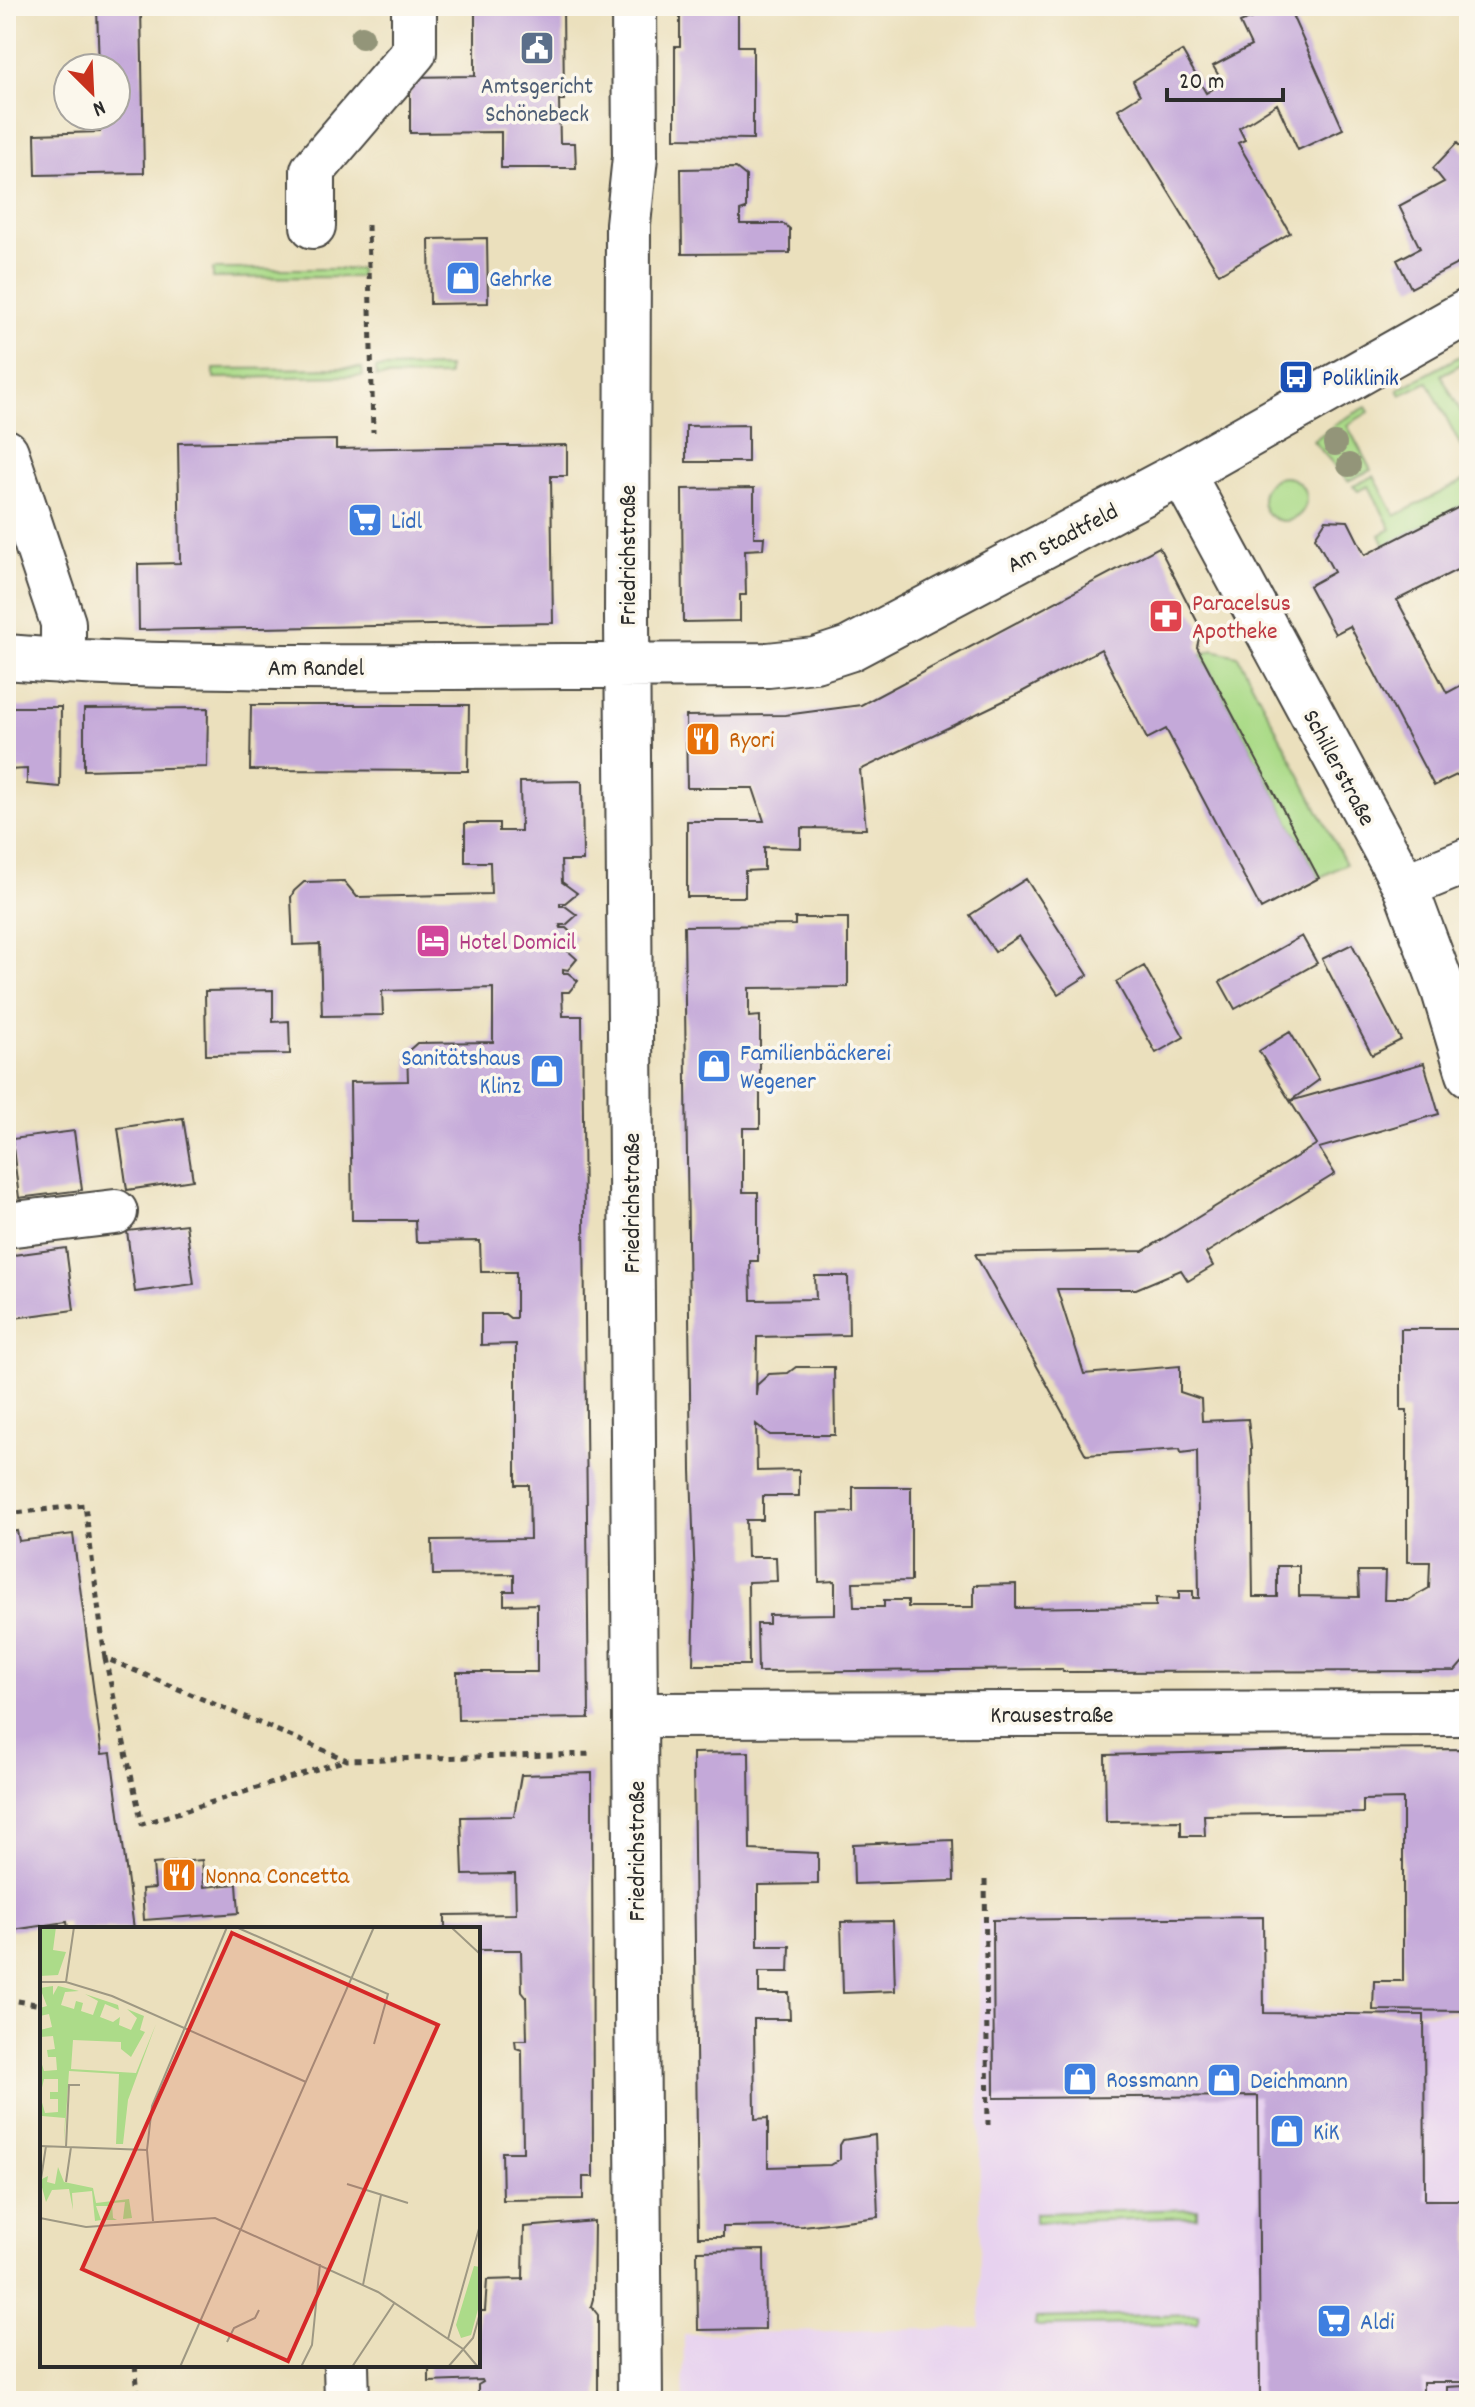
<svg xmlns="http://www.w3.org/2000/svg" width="1475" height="2407" font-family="Dekko,sans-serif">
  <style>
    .built { fill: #e7d2ef }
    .green { fill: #acdb89; stroke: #6c835a; stroke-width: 2 }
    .building { fill: #c4a9d9 }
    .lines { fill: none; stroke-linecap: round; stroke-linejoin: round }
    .minor-casing { stroke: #484641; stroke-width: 48 }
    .path { stroke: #484641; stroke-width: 5; stroke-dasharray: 6 6; stroke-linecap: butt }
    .minor { stroke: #fff; stroke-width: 44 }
    .tree { fill: #939579 }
    .labels { text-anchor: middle; stroke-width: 7; stroke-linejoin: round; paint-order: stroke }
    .service-label { font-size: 24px; fill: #4e5e75; stroke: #fbf7ec }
    .shop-label { font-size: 24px; fill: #366cbe; stroke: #fbf7ec; text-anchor: start }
    .transit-label { font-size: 24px; fill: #164399; stroke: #fbf7ec; text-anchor: start }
    .street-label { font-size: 24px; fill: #2b2b2b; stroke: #fbf7ec }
    .health-label { font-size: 24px; fill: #be3a42; stroke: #fbf7ec; text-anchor: start }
    .food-label { font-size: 24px; fill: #c56008; stroke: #fbf7ec; text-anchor: start }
    .hotel-label { font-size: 24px; fill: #b23c85; stroke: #fbf7ec; text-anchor: start }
    .inset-road { fill: none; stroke: #9e9883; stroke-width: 2 }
    .view { fill: #d62828; fill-opacity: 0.15; stroke: #d62828; stroke-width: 4 }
    .inset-edge { fill: none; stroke: #2b2b2b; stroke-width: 4 }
  </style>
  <rect width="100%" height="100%" fill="#fbf7ec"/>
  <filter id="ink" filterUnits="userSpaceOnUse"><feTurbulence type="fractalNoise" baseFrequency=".0125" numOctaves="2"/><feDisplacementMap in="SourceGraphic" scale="16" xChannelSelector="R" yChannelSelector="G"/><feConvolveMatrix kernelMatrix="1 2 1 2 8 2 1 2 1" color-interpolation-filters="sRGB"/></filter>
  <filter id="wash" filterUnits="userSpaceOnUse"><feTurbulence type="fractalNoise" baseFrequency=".006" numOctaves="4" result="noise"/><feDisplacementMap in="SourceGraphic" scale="32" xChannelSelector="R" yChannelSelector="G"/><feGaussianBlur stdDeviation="1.8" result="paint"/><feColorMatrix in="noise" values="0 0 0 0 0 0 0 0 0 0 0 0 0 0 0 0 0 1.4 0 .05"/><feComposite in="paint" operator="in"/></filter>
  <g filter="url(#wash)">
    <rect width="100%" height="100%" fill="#ebe0bd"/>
    <path class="built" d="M1266 1915 1267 2010 1469 2014V2401H683L684 2334 980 2328 979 1919Z"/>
    <path class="green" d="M213 269H360V277L213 278Z
      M1462 355 1465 362 1441 375 1469 427V462L1428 382 1401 395 1398 390Z
      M448 367V376L376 377V368Z
      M362 368 363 376 214 378V369Z
      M1366 407 1369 412 1347 425 1371 470 1348 481 1313 441 1340 421Z
      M1374 476 1395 516 1469 478V502L1385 546 1380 535 1391 529 1369 486 1358 491 1353 486Z
      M1262 499a22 22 0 1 1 44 0a22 22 0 1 1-44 0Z
      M1213 650 1238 656 1346 864 1319 878 1201 655Z
      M1197 2209V2217L1035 2222V2213Z
      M1198 2314V2323L1035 2326 1036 2318Z"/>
    <g id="blocks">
      <path class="building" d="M84 6H141L144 173 36 175 35 134 100 132V116H116V68H99L97 9H84Z
        M475 6H563L564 100H559L560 143H575L576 168H501V132L410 133V77L475 76Z
        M680 6H738V46H753V139L675 138V46H680Z
        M1281 6H1288L1343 129 1298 150 1277 104 1239 128 1245 140 1238 143 1290 233 1219 274 1118 109 1140 95 1133 81 1182 51 1206 93 1223 83 1213 66 1251 46 1240 23Z
        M1457 143 1469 156V258L1411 288 1397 260 1420 248 1399 206 1444 182 1433 168Z
        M736 168 746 176V209L740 211V224H784L790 229V253L682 254 681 169Z
        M487 238 488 303 430 304 429 239Z
        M748 425V462H686V426Z
        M336 440V449L567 445V476H551L553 623 139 630 138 564 180 563 178 443Z
        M754 488V537H764L763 549 745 550 746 595H740V621L683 622 682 489Z
        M1469 502V564L1397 600 1447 693 1467 682 1469 685V769L1434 786 1350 626 1335 634 1309 586 1334 572 1315 537 1326 520 1348 521 1365 555Z
        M1159 547 1201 629 1197 647 1319 878 1261 909 1166 729 1147 739 1101 649 1018 694 860 770 866 829 801 828V848L764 847V870L745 871V897H687V821H764L753 788H687L686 716 785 715 861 705Z
        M251 705H469L468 771 250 770Z
        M6 707H61L60 787 27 784V769L6 770Z
        M208 708 207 767 84 770V709Z
        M582 781 583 861H561L562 882 577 893 565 903H560V906H565L577 915 566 925H560L561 928H566L577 938 567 948H561L562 951 567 950 577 959 568 970 563 969V973H568L578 981 569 992H562L563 1016H582L589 1718 458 1720 457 1672H537V1604L504 1605V1591H514V1574L433 1575 432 1540 530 1539 529 1485H516V1344L481 1345V1314H505L510 1318H516V1272H481L480 1241 416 1242 415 1220H352L350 1082 408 1081 407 1052 417 1043 493 1042V988L382 991 383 1015 322 1016 320 944 293 945 291 897 294 891 304 882 344 881 357 897 491 894 490 862H465V823H499V831H521L520 782Z
        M1026 879 1088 975 1058 994 1019 936 995 952 970 915Z
        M795 918H848V987L749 988V1017L760 1016V1128H743V1192H758V1261H750L751 1300 816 1299 815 1276H848L849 1335 757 1337 756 1396 757 1385 769 1374 788 1373 796 1367H834L835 1435H770L756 1424 757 1471 799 1470V1496H763V1520H746L747 1557H776L777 1581 748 1582 749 1665H693L695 1585 691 1470 684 926 795 925Z
        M1302 936 1317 963 1235 1009 1220 982Z
        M1352 944 1401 1040 1372 1055 1322 959Z
        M1144 966 1184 1037 1156 1053 1116 982Z
        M273 990V1022L289 1021 290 1054 206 1055 205 991Z
        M1290 1032 1319 1080 1290 1101 1424 1063 1439 1114 1319 1148 1335 1174 1206 1253 1213 1266 1188 1281 1181 1270 1136 1289H1057L1084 1374 1180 1366V1392L1201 1399 1202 1421 1248 1419 1251 1447 1253 1597H1277V1566H1299V1596L1359 1597 1358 1571H1385L1384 1600H1408L1429 1588 1430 1562H1407V1410H1401V1329H1465L1469 1655 1455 1671 1063 1672 1062 1669 758 1672 757 1624H769V1615L835 1614V1581L819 1582 818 1513 853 1512V1487H911V1581L853 1582 854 1607H884V1600H908V1607H974V1585L1016 1584V1608L1156 1606V1598L1179 1599V1591H1193V1598H1199L1197 1451 1181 1453 1180 1449 1086 1455 975 1254 1143 1251 1317 1144 1290 1101 1259 1051Z
        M183 1118 193 1180 127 1190 118 1128Z
        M74 1131 82 1190 19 1198 12 1139Z
        M186 1224 194 1284 135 1292 127 1231Z
        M66 1248 74 1310 6 1319V1256Z
        M17 1531 19 1541 73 1534 102 1754 111 1753 134 1929H68L67 1922 6 1931V1533Z
        M1469 1749V2011L1373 2010 1374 1981H1403V1799L1363 1800V1813L1204 1815 1205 1836H1181V1821L1106 1822 1105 1755 1297 1750Z
        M749 1752 750 1850 818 1853V1884L758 1885V1946H790L789 1972H759V1993H789L790 2019H754L755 2119 768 2118V2167L830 2165 840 2159V2145L843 2140 875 2135 878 2217 803 2226 723 2227V2237H698L693 1753Z
        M592 1773 593 2177H583V2199L503 2200 502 2152H523L522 2050 516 2048 515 2040H527L526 1996 522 1991 521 1950H478V1929H445V1915L516 1914 515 1874 463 1875 461 1817 514 1816 521 1775Z
        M953 1840 954 1881 854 1884 853 1844Z
        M202 1860 204 1887 237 1884 239 1913 144 1920 142 1889 155 1888 153 1864Z
        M1263 1917 1264 2013 1424 2015 1425 2200H1469V2382H1423V2401H1260L1258 2096 994 2098 993 1920Z
        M893 1921 895 1991 843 1993 841 1922Z
        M594 2221 593 2299 591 2306 598 2315V2401H478V2385L483 2382 482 2380 429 2382V2365H478V2311H485L487 2280 523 2279 524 2227Z
        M764 2250 765 2329 698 2330 697 2251Z
        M1465 2386V2397L1447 2396V2387Z"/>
    </g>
  </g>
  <g filter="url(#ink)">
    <use href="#blocks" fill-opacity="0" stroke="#484641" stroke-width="2"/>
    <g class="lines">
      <g class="minor-casing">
        <path id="minor" d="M634 6 635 157 628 224 627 618 640 2401
          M313 226V170L414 52V6
          M6 452 63 623V662
          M1182 473 1405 886 1444 991 1469 1074
          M6 657C103 665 199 666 296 667 453 668 611 665 768 665L815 660 849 649 1182 473 1469 311
          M1405 886 1469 860
          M6 1225 115 1212
          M635 1715 1469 1713
          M346 2365 347 2401"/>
      </g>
      <path class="path" d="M368 225 373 432
        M6 1514 85 1505 105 1658 347 1760 594 1754
        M105 1658 142 1824 346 1760
        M985 1880 988 2125
        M6 1999 42 2005
        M135 2365 139 2401"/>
      <use href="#minor" class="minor"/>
    </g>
    <g class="tree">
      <circle cx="362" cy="37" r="12"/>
      <circle cx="1335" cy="444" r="12"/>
      <circle cx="1349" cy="465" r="12"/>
    </g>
  </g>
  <defs>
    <g id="civic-square" transform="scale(1.8)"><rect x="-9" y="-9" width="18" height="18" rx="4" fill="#5c6f8a" stroke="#fbf7ec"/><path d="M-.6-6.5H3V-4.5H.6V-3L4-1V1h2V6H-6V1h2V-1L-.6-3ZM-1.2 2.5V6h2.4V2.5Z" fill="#fff"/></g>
    <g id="shop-square" transform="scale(1.8)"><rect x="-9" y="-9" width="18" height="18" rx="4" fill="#3f7fe0" stroke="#fbf7ec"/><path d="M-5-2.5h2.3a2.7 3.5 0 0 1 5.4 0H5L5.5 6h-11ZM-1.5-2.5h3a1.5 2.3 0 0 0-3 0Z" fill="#fff"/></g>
    <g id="bus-square" transform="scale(1.8)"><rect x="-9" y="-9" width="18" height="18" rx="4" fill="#1a4fb4" stroke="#fbf7ec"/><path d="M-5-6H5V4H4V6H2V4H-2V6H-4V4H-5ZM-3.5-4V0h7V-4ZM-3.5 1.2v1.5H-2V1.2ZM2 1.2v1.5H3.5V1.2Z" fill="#fff"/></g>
    <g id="supermarket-square" transform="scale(1.8)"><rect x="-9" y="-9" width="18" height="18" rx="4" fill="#3f7fe0" stroke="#fbf7ec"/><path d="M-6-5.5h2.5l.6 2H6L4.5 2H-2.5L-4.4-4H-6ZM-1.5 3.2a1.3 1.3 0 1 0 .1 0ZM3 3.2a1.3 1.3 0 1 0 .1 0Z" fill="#fff"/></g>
    <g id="pharmacy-square" transform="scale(1.8)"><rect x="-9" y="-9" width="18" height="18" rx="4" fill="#e0444e" stroke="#fbf7ec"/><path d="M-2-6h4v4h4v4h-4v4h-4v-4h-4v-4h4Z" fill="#fff"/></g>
    <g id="restaurant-square" transform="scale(1.8)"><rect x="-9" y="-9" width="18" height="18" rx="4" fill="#e8710a" stroke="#fbf7ec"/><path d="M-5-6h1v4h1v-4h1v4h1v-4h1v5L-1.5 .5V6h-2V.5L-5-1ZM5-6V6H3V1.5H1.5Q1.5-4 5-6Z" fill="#fff"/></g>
    <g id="hotel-square" transform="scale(1.8)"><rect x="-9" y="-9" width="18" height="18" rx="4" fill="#d1479c" stroke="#fbf7ec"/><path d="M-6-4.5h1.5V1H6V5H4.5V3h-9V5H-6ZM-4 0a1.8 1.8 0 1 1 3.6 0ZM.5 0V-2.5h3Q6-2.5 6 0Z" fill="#fff"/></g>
  </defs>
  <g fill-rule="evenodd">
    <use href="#civic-square" x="537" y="48"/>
    <use href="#shop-square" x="463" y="278"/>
    <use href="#bus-square" x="1296" y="377"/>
    <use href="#supermarket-square" x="365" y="520"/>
    <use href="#pharmacy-square" x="1166" y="616"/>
    <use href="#restaurant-square" x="703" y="739"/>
    <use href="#hotel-square" x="433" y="941"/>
    <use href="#shop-square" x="714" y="1066"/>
    <use href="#shop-square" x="547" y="1071"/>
    <use href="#restaurant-square" x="179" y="1875"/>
    <use href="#shop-square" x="1080" y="2079"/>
    <use href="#shop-square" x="1224" y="2080"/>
    <use href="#shop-square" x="1287" y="2131"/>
    <use href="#supermarket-square" x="1334" y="2321"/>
  </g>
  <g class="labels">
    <g class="service-label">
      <text x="537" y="93">Amtsgericht<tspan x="537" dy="28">Schönebeck</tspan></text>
    </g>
    <g class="shop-label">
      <text x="489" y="286">Gehrke</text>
      <text x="391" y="528">Lidl</text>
      <text x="740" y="1060">Familienbäckerei<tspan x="740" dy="28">Wegener</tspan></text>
      <text x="521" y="1065" text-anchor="end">Sanitätshaus<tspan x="521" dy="28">Klinz</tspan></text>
      <text x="1106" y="2087">Rossmann</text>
      <text x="1250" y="2088">Deichmann</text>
      <text x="1313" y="2139">KiK</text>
      <text x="1360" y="2329">Aldi</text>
    </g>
    <g class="transit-label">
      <text x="1322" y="385">Poliklinik</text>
    </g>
    <g class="street-label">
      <text transform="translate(1062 537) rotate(-28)" y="8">Am Stadtfeld</text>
      <text transform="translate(627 555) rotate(-90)" y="8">Friedrichstraße</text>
      <text x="316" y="675">Am Randel</text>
      <text transform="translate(1340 767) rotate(62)" y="8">Schillerstraße</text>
      <text transform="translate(631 1203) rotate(-90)" y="8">Friedrichstraße</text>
      <text x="1052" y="1722">Krausestraße</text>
      <text transform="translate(636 1851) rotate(-90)" y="8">Friedrichstraße</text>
    </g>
    <g class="health-label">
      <text x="1192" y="610">Paracelsus<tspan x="1192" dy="28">Apotheke</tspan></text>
    </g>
    <g class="food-label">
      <text x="729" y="747">Ryori</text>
      <text x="205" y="1883">Nonna Concetta</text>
    </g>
    <g class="hotel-label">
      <text x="459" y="949">Hotel Domicil</text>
    </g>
  </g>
  <g transform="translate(40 1927)">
    <rect width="440" height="440" fill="#ebe0bd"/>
    <path d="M0 0H16L13 23 26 25 18 48 0 49ZM13 59V68L18 59 39 64 25 65 21 78 34 82 36 74 43 76 41 84 53 88 58 74 45 67 78 78 79 83 65 77 60 90 73 95 80 90 79 98 91 103 97 91 87 82 104 89 100 103 105 105 91 130 81 122V115L33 113 31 142 96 146 116 97 88 173 83 217H76L79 147 29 144 24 218 25 191 2 189 0 203 1 172 5 186 18 185V172H10V165H18V152H4L1 165 0 131 4 144 17 143 16 130H8L7 123 15 122 13 109 0 110V103L12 100 9 87 0 89V81L7 79 0 61ZM18 240 24 255 53 261 56 276 89 272 92 291 83 292 85 275 72 276 73 291 77 293H66L69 279H56L61 293 55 294 52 264 32 266 33 283 29 262 12 263 6 275 0 253 8 249 7 255 15 257ZM434 339 440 340V375L431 408 421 411 416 398Z" fill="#acdb89"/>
    <path class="inset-road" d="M196 0 348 67 334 117M411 0 440 27M0 55H26L72 69 266 155M26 55 34 0M0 219 107 223M26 220 29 158H40M1 252 6 219M26 255 31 220M307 257 368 276M0 291 46 300 175 291 338 365 423 422 438 440M113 294 107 223 112 179 187 0M323 358 341 268M408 412 440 298M187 415 194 401 215 391 219 383M140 440 334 0M261 440 272 418 280 337M312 440 355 375M408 440 433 411 440 386"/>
    <path class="view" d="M192 6 398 98 248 434 42 342Z"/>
    <rect width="440" height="440" class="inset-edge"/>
  </g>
  <rect width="1475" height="2407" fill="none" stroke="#fbf7ec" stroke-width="32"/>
  <g transform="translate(92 92) rotate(156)"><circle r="38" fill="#fbf7ec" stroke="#a8a59f" stroke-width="2"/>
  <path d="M0-6L14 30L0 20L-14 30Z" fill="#c8321e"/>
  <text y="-12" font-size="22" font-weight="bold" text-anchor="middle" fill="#2b2b2b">N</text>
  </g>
  <path d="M1167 88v12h116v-12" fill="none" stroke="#2b2b2b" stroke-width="4"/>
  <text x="1179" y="88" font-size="24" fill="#2b2b2b" stroke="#fbf7ec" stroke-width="6" paint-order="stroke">20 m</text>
</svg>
